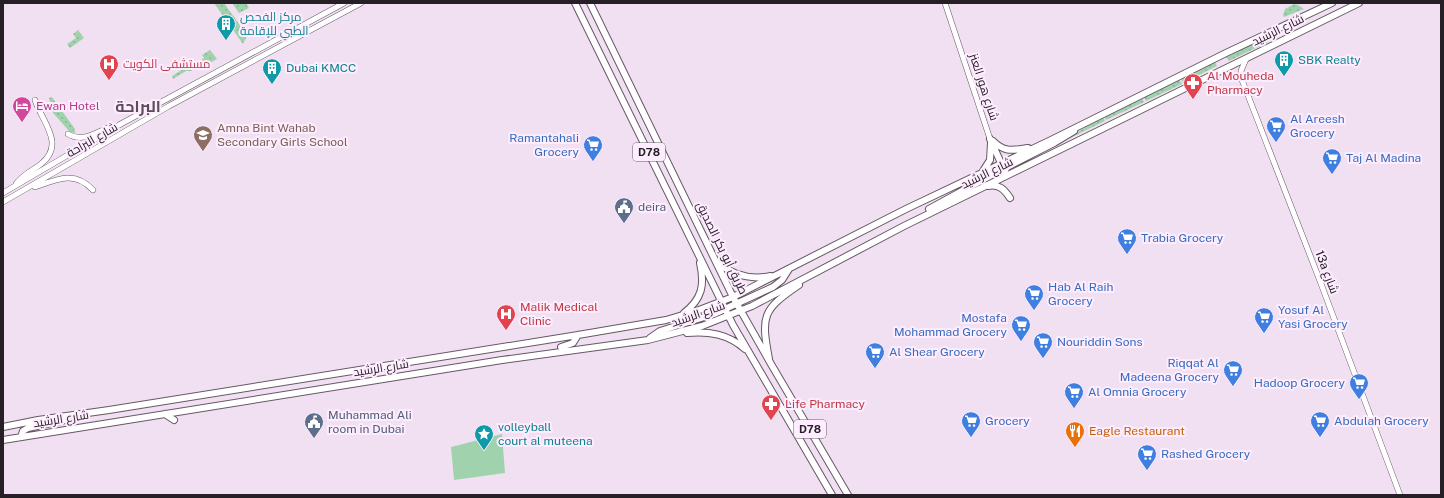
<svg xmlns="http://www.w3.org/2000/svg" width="1444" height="498" font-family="'Public Sans',Cairo,sans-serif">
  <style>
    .grass { fill: url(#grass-dots) }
    .green { fill: #a1d2ae }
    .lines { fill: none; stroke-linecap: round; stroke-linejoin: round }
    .minor-casing { stroke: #675866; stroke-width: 6 }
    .major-casing { stroke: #675866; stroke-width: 8 }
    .minor { stroke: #fff; stroke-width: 5 }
    .major { stroke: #fff; stroke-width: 6 }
    .labels { text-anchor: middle; stroke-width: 4; stroke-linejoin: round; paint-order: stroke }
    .shield { fill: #feedfe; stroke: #675e67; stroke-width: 1 }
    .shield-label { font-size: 11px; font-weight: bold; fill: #262026 }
    .culture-label { font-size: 12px; fill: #0d838f; stroke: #feedfe; text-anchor: start }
    .street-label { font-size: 12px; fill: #262026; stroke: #feedfe }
    .health-label { font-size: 12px; fill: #be3a42; stroke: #feedfe; text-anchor: start }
    .hotel-label { font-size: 12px; fill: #b23c85; stroke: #feedfe; text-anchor: start }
    .shop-label { font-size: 12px; fill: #366cbe; stroke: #feedfe; text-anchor: start }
    .education-label { font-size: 12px; fill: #785e54; stroke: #feedfe; text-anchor: start }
    .service-label { font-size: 12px; fill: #4e5e75; stroke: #feedfe; text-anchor: start }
    .food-label { font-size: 12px; fill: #c56008; stroke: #feedfe; text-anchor: start }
    .district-label { font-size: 16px; font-weight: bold; fill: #5b4d5a; stroke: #feedfe }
  </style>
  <defs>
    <pattern id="grass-dots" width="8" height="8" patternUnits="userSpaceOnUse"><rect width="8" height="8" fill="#a1d2ae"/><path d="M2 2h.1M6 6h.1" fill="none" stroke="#8ab496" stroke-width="1.8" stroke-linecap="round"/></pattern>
  </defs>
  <rect width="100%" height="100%" fill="#f1e0f1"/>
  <path class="grass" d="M214 3H224L244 31 246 38 243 44Z
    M232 3H246L249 8 239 13Z
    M1294 4 1298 5 1304 9 1284 17 1283 15 1285 9Z
    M78 30 84 38 70 48 67 44 76 38 73 34Z
    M1266 38 1268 42 1229 61 1226 57Z
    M210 50 217 59 206 65 205 63 191 71H186L173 79 172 76 188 66 190 68 204 58 202 55Z
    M1215 62 1217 66 1183 83 1181 79Z
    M1179 79 1182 84 1146 101 1144 97Z
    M52 97 75 129 74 130 76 133 70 132 53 113 49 98Z
    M1142 98 1144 102 1106 120 1104 116Z
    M1103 117 1105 121 1070 138 1069 137Z"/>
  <path class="green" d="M502 434 505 473 454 480 451 447Z"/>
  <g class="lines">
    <g class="minor-casing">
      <path id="minor" d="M945 3 991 142
        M1246 59 1241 71 1242 80 1320 281 1400 495
        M68 134C83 143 96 132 110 127
        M16 184C23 174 32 171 41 164 66 144 42 122 35 100
        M35 187C57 179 75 170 93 190
        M3 193 119 125 344 3
        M3 202 169 106 361 3"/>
    </g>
    <g class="major-casing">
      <path id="major" d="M575 3 733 325 832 495
        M590 3 733 297 771 364 848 495
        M993 141C1005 153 1013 150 1028 148
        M983 171 990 160 991 143
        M1003 177 1005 170 1007 167 1054 143 1074 131
        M988 186C999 184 1004 189 1010 198
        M929 209 997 172 1001 163 990 139
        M718 263C733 275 751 280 771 276
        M684 313C702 299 705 285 700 263
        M687 333C709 331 728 334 745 349
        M650 338 660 331 714 314 773 287 782 280 789 269
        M561 347 573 343 578 335
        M769 359C761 316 762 310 799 285
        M165 414 174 420
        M3 427 38 420 109 410 578 335 666 320 699 310 733 297 906 209 1051 140 1226 53 1332 3
        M21 437 23 431 28 428 65 420
        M3 440 502 360 648 340 702 326 752 306 904 226 1359 3"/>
    </g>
    <use href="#minor" class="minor"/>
    <use href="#major" class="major"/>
  </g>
  <defs>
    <g id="building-pin" transform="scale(1)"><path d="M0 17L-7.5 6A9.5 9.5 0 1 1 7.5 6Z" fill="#0f9aa8" stroke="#feedfe"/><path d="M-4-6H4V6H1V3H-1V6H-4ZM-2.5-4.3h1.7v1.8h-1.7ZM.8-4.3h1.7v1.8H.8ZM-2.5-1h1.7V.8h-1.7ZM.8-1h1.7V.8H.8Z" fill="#fff"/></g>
    <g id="hospital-pin" transform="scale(1)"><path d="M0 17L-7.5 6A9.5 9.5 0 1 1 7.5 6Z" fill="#e0444e" stroke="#feedfe"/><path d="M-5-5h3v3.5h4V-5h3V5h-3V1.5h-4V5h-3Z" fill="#fff"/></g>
    <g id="pharmacy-pin" transform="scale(1)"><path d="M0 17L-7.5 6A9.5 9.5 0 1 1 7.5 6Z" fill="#e0444e" stroke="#feedfe"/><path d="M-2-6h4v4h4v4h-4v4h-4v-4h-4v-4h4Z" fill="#fff"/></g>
    <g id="hotel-pin" transform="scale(1)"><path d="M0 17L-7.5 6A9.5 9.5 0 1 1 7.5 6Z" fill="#d1479c" stroke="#feedfe"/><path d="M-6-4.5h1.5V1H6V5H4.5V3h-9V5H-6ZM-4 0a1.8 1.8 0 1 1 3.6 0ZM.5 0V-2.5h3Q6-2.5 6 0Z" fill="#fff"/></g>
    <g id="supermarket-pin" transform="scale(1)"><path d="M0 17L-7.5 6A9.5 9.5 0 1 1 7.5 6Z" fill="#3f7fe0" stroke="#feedfe"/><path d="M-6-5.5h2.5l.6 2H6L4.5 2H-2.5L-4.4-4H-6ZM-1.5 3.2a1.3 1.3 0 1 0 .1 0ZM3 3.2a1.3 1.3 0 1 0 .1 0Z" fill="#fff"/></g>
    <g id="school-pin" transform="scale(1)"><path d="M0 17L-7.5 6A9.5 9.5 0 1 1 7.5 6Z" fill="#8d6e63" stroke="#feedfe"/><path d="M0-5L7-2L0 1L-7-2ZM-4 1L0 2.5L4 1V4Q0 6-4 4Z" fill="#fff"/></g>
    <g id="civic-pin" transform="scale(1)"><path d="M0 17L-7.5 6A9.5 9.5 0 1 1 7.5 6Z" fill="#5c6f8a" stroke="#feedfe"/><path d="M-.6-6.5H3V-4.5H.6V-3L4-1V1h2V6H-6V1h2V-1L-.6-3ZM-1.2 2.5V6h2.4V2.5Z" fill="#fff"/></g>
    <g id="restaurant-pin" transform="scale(1)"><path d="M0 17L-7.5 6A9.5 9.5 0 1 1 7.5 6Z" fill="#e8710a" stroke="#feedfe"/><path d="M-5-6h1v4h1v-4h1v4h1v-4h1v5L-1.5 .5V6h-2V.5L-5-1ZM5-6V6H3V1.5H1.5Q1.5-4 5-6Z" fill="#fff"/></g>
    <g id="sight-pin" transform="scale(1)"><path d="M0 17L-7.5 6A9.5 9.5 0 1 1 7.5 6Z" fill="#0f9aa8" stroke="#feedfe"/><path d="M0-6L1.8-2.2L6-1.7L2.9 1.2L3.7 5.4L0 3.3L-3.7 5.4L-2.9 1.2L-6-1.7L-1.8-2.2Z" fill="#fff"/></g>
  </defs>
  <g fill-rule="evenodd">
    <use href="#building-pin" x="226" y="24"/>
    <use href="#building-pin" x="1284" y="60"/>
    <use href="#hospital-pin" x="109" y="64"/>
    <use href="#building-pin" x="272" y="68"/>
    <use href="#pharmacy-pin" x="1193" y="83"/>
    <use href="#hotel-pin" x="22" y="106"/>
    <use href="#supermarket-pin" x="1276" y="126"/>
    <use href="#school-pin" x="203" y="135"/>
    <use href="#supermarket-pin" x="593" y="145"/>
    <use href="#supermarket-pin" x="1332" y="158"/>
    <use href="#civic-pin" x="624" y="207"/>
    <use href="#supermarket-pin" x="1127" y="238"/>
    <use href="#supermarket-pin" x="1034" y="294"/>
    <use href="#hospital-pin" x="506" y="314"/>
    <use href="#supermarket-pin" x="1264" y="317"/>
    <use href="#supermarket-pin" x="1021" y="325"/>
    <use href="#supermarket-pin" x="1043" y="342"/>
    <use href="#supermarket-pin" x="875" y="352"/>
    <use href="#supermarket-pin" x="1233" y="370"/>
    <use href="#supermarket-pin" x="1359" y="383"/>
    <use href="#supermarket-pin" x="1074" y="392"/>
    <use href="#pharmacy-pin" x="771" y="404"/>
    <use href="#supermarket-pin" x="971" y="421"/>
    <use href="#supermarket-pin" x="1320" y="421"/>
    <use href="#civic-pin" x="314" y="422"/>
    <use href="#restaurant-pin" x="1075" y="431"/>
    <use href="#sight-pin" x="484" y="434"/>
    <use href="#supermarket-pin" x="1147" y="454"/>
  </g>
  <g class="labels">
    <g class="shield">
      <rect x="633" y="143" width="32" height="18" rx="3"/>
      <rect x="794" y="420" width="32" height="18" rx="3"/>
    </g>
    <g class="shield-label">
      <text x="649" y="156">D78</text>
      <text x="810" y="433">D78</text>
    </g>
    <g class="culture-label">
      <text x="240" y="21">مركز الفحص<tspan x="240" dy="14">الطبي للإقامة</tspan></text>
      <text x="1298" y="64">SBK Realty</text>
      <text x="286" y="72">Dubai KMCC</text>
      <text x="498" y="431">volleyball<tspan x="498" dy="14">court al muteena</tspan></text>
    </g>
    <g class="street-label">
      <text transform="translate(1278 30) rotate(-26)" y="4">شارع الرشيد</text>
      <text transform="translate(984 87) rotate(72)" y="4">شارع هور العنز</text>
      <text transform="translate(92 140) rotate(-30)" y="4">شارع البراحة</text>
      <text transform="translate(987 173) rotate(-26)" y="4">شارع الرشيد</text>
      <text transform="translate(722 248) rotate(64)" y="4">طريق أبو بكر الصديق</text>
      <text transform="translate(1327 272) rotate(69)" y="4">13a شارع</text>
      <text transform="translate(698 314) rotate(-19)" y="4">شارع الرشيد</text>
      <text transform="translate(381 368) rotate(-9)" y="4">شارع الرشيد</text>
      <text transform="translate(61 419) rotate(-9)" y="4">شارع الرشيد</text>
    </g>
    <g class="health-label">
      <text x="123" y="68">مستشفى الكويت</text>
      <text x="1207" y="80">Al Mouheda<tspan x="1207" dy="14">Pharmacy</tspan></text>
      <text x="520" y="311">Malik Medical<tspan x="520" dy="14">Clinic</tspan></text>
      <text x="785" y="408">Life Pharmacy</text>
    </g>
    <g class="hotel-label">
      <text x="36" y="110">Ewan Hotel</text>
    </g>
    <g class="shop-label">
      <text x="1290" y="123">Al Areesh<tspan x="1290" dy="14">Grocery</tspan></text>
      <text x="579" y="142" text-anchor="end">Ramantahali<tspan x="579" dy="14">Grocery</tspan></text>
      <text x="1346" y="162">Taj Al Madina</text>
      <text x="1141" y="242">Trabia Grocery</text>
      <text x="1048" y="291">Hab Al Raih<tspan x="1048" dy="14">Grocery</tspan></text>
      <text x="1278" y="314">Yosuf Al<tspan x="1278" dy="14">Yasi Grocery</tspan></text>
      <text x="1007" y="322" text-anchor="end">Mostafa<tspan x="1007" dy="14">Mohammad Grocery</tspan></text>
      <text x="1057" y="346">Nouriddin Sons</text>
      <text x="889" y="356">Al Shear Grocery</text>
      <text x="1219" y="367" text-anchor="end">Riqqat Al<tspan x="1219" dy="14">Madeena Grocery</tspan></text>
      <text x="1345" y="387" text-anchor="end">Hadoop Grocery</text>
      <text x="1088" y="396">Al Omnia Grocery</text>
      <text x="985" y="425">Grocery</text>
      <text x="1334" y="425">Abdulah Grocery</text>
      <text x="1161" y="458">Rashed Grocery</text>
    </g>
    <g class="education-label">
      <text x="217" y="132">Amna Bint Wahab<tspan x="217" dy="14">Secondary Girls School</tspan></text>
    </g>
    <g class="service-label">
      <text x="638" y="211">deira</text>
      <text x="328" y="419">Muhammad Ali<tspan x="328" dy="14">room in Dubai</tspan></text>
    </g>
    <g class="food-label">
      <text x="1089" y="435">Eagle Restaurant</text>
    </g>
    <g class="district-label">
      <text x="138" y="112">البراحة</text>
    </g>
  </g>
  <rect width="1444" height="498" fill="none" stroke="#262026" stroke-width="8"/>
</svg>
